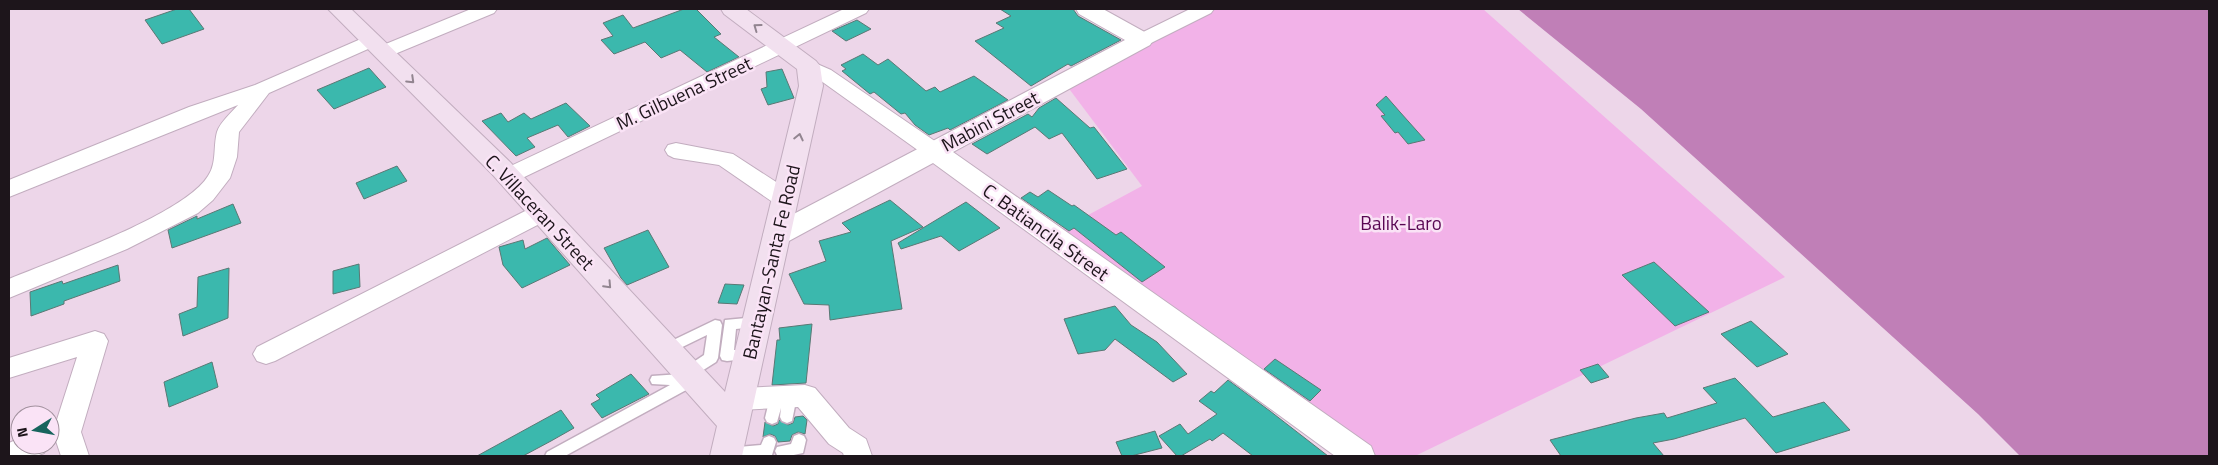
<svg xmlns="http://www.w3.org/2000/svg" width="2218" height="465" font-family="'Titillium Web',sans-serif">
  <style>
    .green { fill: #f2b2e8 }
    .water { fill: #c07fb7 }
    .building { fill: #3bb8ad; stroke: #5a7874 }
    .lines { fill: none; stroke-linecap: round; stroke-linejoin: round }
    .service-casing { stroke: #c2adbf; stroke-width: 3 }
    .minor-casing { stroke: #c2adbf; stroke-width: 2 }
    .tertiary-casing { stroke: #c2adbf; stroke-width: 2 }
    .secondary-casing { stroke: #c2adbf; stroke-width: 2 }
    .service { fill: #fff; fill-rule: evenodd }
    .minor { fill: #fff; fill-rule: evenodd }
    .tertiary { fill: #fff; fill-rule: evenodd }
    .secondary { fill: #f2e0ef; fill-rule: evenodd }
    .oneway { stroke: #928590 }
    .labels { text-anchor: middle; stroke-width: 5; stroke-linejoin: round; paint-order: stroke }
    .street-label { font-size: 19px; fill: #1d151b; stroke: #fae3f6 }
    .park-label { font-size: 19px; fill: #590753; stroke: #fae3f6 }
  </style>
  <rect width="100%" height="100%" fill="#edd6e9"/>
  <path class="green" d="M1205 9H1483L1785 277 1415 456H1359L1051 235 1142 186 1064 82Z"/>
  <path class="water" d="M1518 9H2209V456H2020L1978 414 1641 109Z"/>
  <path class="building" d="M177 9H189L204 29 162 44 145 20Z
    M684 9H696L721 34 714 37 739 57 707 72 680 50 661 58 645 42 614 54 601 40 613 36 603 23 623 15 633 28Z
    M1000 9H1073L1078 16 1121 40 1071 66 1068 64 1031 86 975 41 1004 28 996 23 1011 16Z
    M857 20 871 29 846 41 832 31Z
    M863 54 878 65 888 59 926 91 935 87 940 92 974 76 1008 100 950 130 948 128 929 135 915 125 905 113 901 114 874 92 870 94 842 71 846 69 841 65Z
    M369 68 386 87 334 109 317 90Z
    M782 69 794 98 768 105 761 89 767 87 766 72Z
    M1386 96 1400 112 1425 140 1408 144 1398 132 1395 133 1381 116 1385 115 1376 105Z
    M1056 98 1090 128 1094 127 1127 169 1097 179 1062 133 1049 139 1035 127 987 154 972 144 1028 114 1032 117 1039 108Z
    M566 103 590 126 568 137 558 125 527 138 535 147 516 156 482 121 501 113 508 122 524 113 531 119Z
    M397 166 407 181 364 199 356 183Z
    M1048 190 1072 206 1074 205 1116 235 1121 232 1165 267 1142 282 1074 228 1069 231 1021 198 1030 192 1038 197Z
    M890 200 923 227 891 241 902 309 830 320 829 305 804 304 789 274 826 261 819 241 851 232 842 223Z
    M966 202 1000 228 959 251 941 236 901 249 898 243Z
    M233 204 241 223 172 248 168 230 197 216V219Z
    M648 230 669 267 627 285 621 278 604 248Z
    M547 238 570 265 522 288 503 265 499 247 523 240 525 249Z
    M1654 262 1709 312 1675 326 1622 275Z
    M359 264 360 287 333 294V271Z
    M118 265 120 281 64 301V304L31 316 30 292 62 281 63 284Z
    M229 268 228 318 183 336 179 314 197 307 198 277Z
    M725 284 744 285 737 304 718 303Z
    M1115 306 1131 325 1157 342 1187 374 1173 382 1115 339 1105 350 1078 354 1064 319Z
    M1751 321 1788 354 1757 367 1721 334Z
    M812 324 806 383 772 385 777 340H780L779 328Z
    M1275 359 1321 390 1310 401 1264 369Z
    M212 362 218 387 169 407 164 382Z
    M1598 364 1609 377 1591 383 1580 370Z
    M631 374 649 394 602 418 591 404 600 399 596 395Z
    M1735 378 1773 417 1824 402 1850 430 1776 453 1745 418 1674 439 1653 443 1664 456H1561L1550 440 1636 418 1664 413 1667 418 1717 403 1703 388Z
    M1228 380 1270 411 1328 456H1253L1223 433 1212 441 1210 439 1181 456H1177L1159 436 1180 424 1188 434 1217 414 1199 401 1211 391 1214 393Z
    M561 410 574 428 551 441 523 456H477Z
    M803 416 807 420 805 434 798 432 792 435 790 441 778 442 775 436 770 434 763 437 765 422 773 426 778 424 779 420 788 425 793 423 795 417Z
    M1155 431 1162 448 1131 456H1122L1116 442Z"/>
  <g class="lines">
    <g class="service-casing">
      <path id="service" d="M757 317 762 318 764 322 762 326 736 329 734 350H755L757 354 755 358 727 361 722 360 720 356 725 320Z
        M715 320 720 321 722 325 718 358 716 362 697 374 701 379 699 383 565 456H545L547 452 670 385 652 384 650 380 652 376 681 374 683 369 704 355 707 335 668 354 663 353 661 349 663 345Z
        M790 390 795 392 797 396 792 421 787 423 782 421 780 417 781 408 777 422 772 424 767 422 765 418 771 393 776 391 781 393 783 396 785 392Z
        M799 434 804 436 806 440 803 453 789 456 777 455 775 451 777 447 791 444 794 436Z
        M769 436 774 438 776 442 772 455 721 456 720 454 722 450 727 448 761 445 764 438Z"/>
    </g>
    <g class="minor-casing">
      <path id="minor" d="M471 9H497L494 13 390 56 383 58 376 56 373 52 376 48Z
        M844 9H869L866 13 516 181 508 183 500 181 497 176 500 171Z
        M1190 9H1214L1211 13 1149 44 1142 46 1135 44 1132 40 1135 36Z
        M370 35 377 37 380 41 377 45 269 93 239 132 237 157 230 178 213 200 198 213 127 249 9 298V279C54 260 184 215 208 176 217 163 213 147 217 132 220 122 232 112 238 105L9 197V180L189 107 255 85Z
        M808 60 831 70 942 146 945 151 942 156 934 158 926 156 817 78 801 70 798 66 801 62Z
        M676 143 733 154 793 193 797 199 793 205 785 207 777 205 719 165 674 158 668 155 665 150 668 145Z
        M541 205 549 207 553 213 549 219 275 361 266 364 257 361 253 354 257 347 533 207Z
        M95 331 104 334 108 341 81 432 89 456H61L53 432 77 357 9 378V358Z
        M805 385 815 388 849 428 866 439 872 456H844L843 453 829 444 798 407 740 410 730 407 726 399 730 391 740 388Z
        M20 438V445H48L44 453 36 456H9V443Z"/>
    </g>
    <g class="tertiary-casing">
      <path id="tertiary" d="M1076 9H1103L1150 35 1153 40 1150 45 953 152 1371 446 1375 456H1335L933 163 787 242 777 245 767 242 763 235 767 228 1125 40 1079 14Z"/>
    </g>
    <g class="secondary-casing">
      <path id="secondary" d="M328 9H351L510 162 725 392 799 86 797 69 724 14 721 9H746L816 61 820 66 823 86 742 456H710L717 426 492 174Z"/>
    </g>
    <use href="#service" class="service"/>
    <use href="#minor" class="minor"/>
    <use href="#tertiary" class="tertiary"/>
    <use href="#secondary" class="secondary"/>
  </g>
  <defs><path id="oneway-chevron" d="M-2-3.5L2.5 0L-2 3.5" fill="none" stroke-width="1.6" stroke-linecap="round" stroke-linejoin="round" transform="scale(1.25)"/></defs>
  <g class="oneway">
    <use href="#oneway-chevron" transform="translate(757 27) rotate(-144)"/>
    <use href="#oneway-chevron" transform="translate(411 80) rotate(44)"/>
    <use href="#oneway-chevron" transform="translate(799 137) rotate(-77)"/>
    <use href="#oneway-chevron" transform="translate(608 285) rotate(47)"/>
  </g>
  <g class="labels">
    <g class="street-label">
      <text transform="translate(684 93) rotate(-25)" y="7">M. Gilbuena Street</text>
      <text transform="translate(990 121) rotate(-28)" y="7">Mabini Street</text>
      <text transform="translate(540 212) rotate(47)" y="7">C. Villaceran Street</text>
      <text transform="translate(1046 232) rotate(36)" y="7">C. Batiancila Street</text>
      <text transform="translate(771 262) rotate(-77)" y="7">Bantayan-Santa Fe Road</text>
    </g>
    <g class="park-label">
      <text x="1401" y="230">Balik-Laro</text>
    </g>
  </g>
  <rect width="2218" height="465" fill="none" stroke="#1d151b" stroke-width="20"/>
  <g transform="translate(35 430) rotate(259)"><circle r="24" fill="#fae3f6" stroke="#a2919e"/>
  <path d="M0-4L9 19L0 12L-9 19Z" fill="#17645d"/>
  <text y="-8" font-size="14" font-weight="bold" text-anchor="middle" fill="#1d151b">N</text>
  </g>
</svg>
